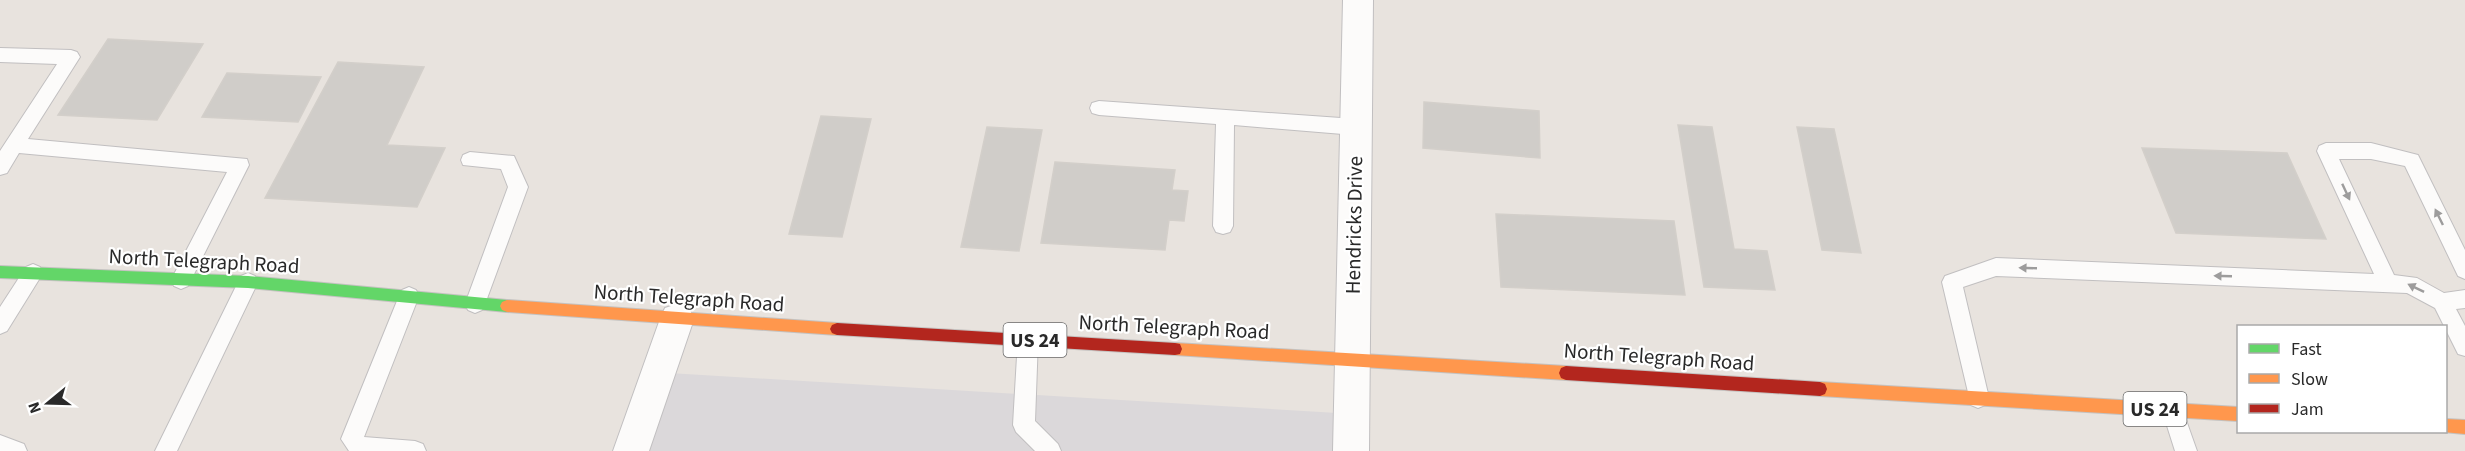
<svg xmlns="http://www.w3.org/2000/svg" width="2465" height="451" font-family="'Source Sans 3',sans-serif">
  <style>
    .industrial { fill: #dbd8da }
    .building { fill: #d0cdc9; stroke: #d3cfca; stroke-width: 1.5 }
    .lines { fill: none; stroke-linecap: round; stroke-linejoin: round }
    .lane-casing { stroke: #c1bfc0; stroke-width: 2 }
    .street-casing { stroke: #c1bfc0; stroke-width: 2 }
    .fast-casing { stroke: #c4c2c0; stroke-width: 2 }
    .slow-casing { stroke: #c4c2c0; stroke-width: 2 }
    .jam-casing { stroke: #c4c2c0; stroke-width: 2 }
    .lane { fill: #fcfbfa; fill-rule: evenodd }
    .street { fill: #fcfbfa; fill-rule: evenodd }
    .fast { fill: #63d668; fill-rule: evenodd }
    .slow { fill: #ff974d; fill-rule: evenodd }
    .jam { fill: #b3261e; fill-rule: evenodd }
    .oneway { fill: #9d9c9c }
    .labels { text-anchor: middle; stroke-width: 4.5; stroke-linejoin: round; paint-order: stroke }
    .shield { fill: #fff; stroke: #696969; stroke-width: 1.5 }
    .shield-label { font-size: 20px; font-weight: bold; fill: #292929 }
    .street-label { font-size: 21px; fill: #292929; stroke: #fff }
  </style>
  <rect width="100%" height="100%" fill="#e8e3de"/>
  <path class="industrial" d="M669 373 1354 414V451H645Z"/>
  <path class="building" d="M108 39 203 44 157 120 58 115Z
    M338 62 424 67 387 145 445 148 417 207 265 198Z
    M227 73 321 77 298 122 202 117Z
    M1424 102 1539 111 1540 158 1423 148Z
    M821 116 871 119 842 237 789 234Z
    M1678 125 1712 127 1734 249 1767 251 1775 290 1704 287Z
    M987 127 1042 130 1019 251 961 247Z
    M1797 127 1834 129 1861 253 1822 250Z
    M2142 148 2287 153 2326 239 2176 233Z
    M1055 162 1175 170 1172 190 1188 191 1184 221 1169 220 1165 250 1041 243Z
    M1496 214 1674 221 1685 295 1501 287Z"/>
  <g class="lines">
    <g class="lane-casing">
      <path id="lane" d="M0 48 71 50 77 52 80 57 28 139 247 159 249 165 188 286 181 289 174 286 171 280 227 172 19 153 7 173 0 175V151L57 64 0 62Z
        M1099 101 1355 119 1362 122 1364 127 1362 132 1355 135 1234 125 1233 226 1230 232 1223 234 1216 232 1213 226 1216 124 1099 115 1092 113 1090 108 1092 103Z
        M2326 143H2371L2418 155 2465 250V279L2458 276 2405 166 2371 159H2339L2394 275 2417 278 2444 293 2465 290V308L2456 309 2465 326V356L2458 354 2435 308 2407 293 1996 276 1963 287 1989 398 1985 405 1978 408 1971 405 1942 282 1945 276 1996 258 2374 274 2317 151 2319 146Z
        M470 152 514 156 528 187 485 304 482 310 475 313 468 310 465 304 508 187 501 169 463 165 461 160 463 155Z
        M33 264 40 267 43 273 7 331 0 334V307L26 267Z
        M248 273 255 276 258 282 177 451H155L241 276Z
        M409 287 416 290 419 296 364 437 415 441 423 444 426 451H349L341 439 399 296 402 290Z
        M1028 330 1035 333 1038 339 1035 421 1058 444 1061 451H1035L1016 432 1013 425 1018 339 1021 333Z
        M2173 400 2180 403 2197 451H2175L2162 410 2166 403Z
        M0 435 24 444 27 451H0Z"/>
    </g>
    <g class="street-casing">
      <path id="street" d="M1343 0H1373L1369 451H1333Z
        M677 304 689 308 694 319 649 451H613L660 319 665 308Z"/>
    </g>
    <g class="fast-casing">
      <path id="fast" d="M0 266 248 276 507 300 512 302 514 306 512 310 507 312 248 288 0 278Z"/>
    </g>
    <g class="slow-casing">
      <path id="slow" d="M507 300 837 323 842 325 844 329 842 333 837 335 507 312 502 310 500 306 502 302Z
        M1175 343 1566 366 1571 368 1573 373 1571 378 1566 380 1175 355 1170 354 1168 349 1170 344Z
        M1820 382 2238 407V421L1820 396 1815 394 1813 389 1815 384Z
        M2446 419 2465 420V434L2443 432H2446Z"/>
    </g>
    <g class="jam-casing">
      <path id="jam" d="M837 323 1175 343 1180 344 1182 349 1180 354 1175 355 837 335 832 333 830 329 832 325Z
        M1566 366 1820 382 1825 384 1827 389 1825 394 1820 396 1566 380 1561 378 1559 373 1561 368Z"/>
    </g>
    <use href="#lane" class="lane"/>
    <use href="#street" class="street"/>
    <use href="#fast" class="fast"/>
    <use href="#slow" class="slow"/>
    <use href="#jam" class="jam"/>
  </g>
  <defs><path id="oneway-solid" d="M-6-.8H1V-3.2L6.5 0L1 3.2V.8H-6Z" transform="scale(1.5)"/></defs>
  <g class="oneway">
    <use href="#oneway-solid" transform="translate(2346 192) rotate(65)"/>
    <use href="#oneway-solid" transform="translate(2439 217) rotate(-116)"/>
    <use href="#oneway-solid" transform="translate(2028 268) rotate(-178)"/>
    <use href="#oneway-solid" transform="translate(2223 276) rotate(-178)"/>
    <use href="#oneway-solid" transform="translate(2416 288) rotate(-154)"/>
  </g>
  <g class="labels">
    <g class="shield">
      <rect x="1003.5" y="323" width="63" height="34" rx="4.5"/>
      <rect x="2123.5" y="392" width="63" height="34" rx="4.5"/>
    </g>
    <g class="shield-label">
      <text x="1035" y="347">US 24</text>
      <text x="2155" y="416">US 24</text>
    </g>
    <g class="street-label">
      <text transform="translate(1354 225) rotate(-89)" y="7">Hendricks Drive</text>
      <text transform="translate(204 261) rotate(3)" y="7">North Telegraph Road</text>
      <text transform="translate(689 298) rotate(4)" y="7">North Telegraph Road</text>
      <text transform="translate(1174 327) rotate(3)" y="7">North Telegraph Road</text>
      <text transform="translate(1659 357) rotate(4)" y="7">North Telegraph Road</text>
    </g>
  </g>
  <rect x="2237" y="325" width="210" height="108" fill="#ffffff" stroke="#a9a9a9" stroke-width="1.5"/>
  <rect x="2249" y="344" width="30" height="9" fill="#63d668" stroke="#a9a9a9" stroke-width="1.5"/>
  <text x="2291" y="355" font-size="18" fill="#292929">Fast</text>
  <rect x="2249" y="374" width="30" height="9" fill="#ff974d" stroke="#a9a9a9" stroke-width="1.5"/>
  <text x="2291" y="385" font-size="18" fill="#292929">Slow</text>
  <rect x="2249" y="404" width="30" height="9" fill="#b3261e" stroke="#a9a9a9" stroke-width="1.5"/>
  <text x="2291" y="415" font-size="18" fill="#292929">Jam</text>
  <g transform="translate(48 403) rotate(251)" stroke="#ffffff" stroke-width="4.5" paint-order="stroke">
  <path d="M0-4.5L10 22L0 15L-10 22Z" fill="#292929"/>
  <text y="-9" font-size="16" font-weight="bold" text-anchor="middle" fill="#292929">N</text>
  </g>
</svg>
